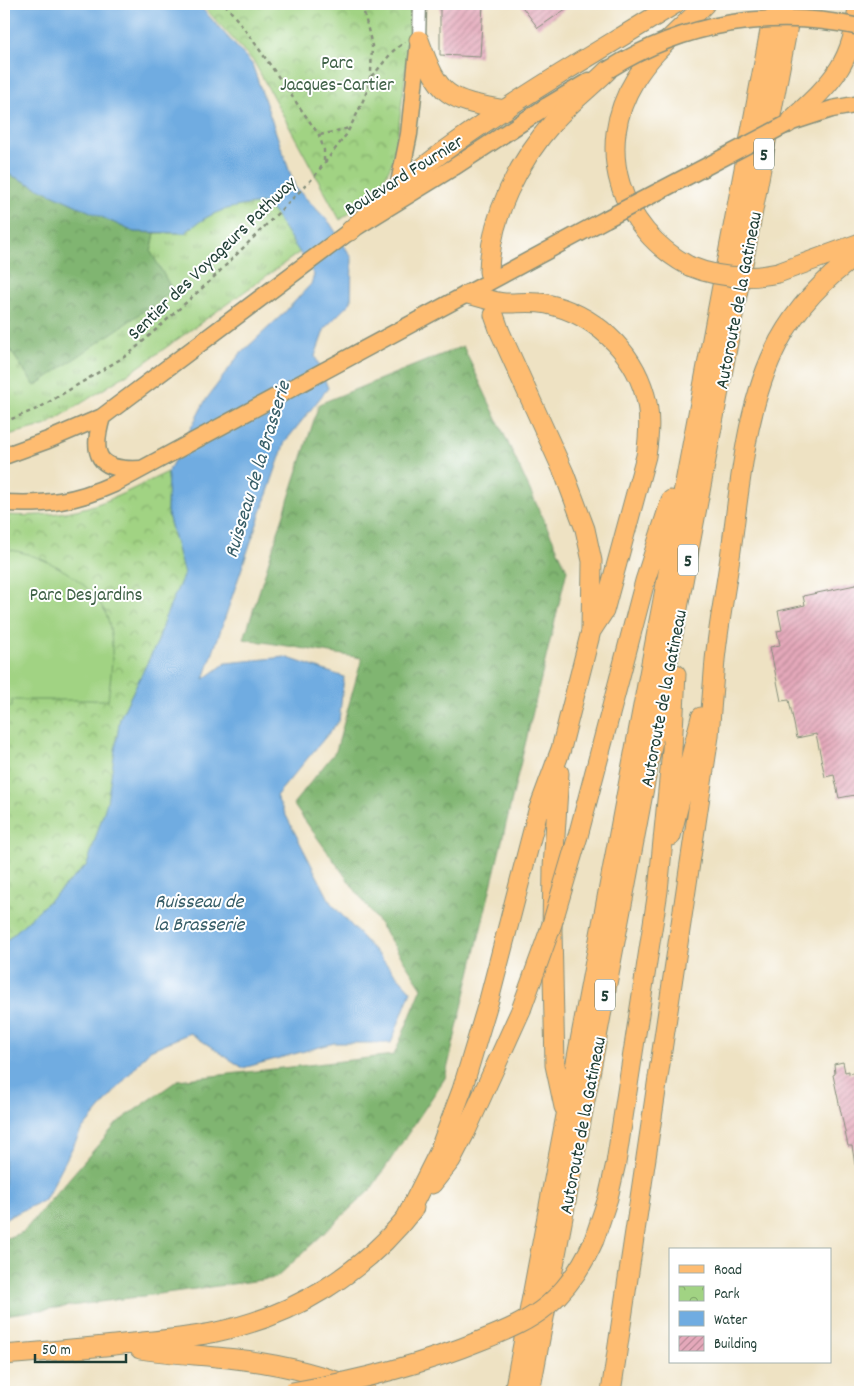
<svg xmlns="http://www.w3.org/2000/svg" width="864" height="1396" font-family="Dekko,sans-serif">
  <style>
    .grass { fill: url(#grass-tufts); stroke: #60885c }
    .forest { fill: url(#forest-crowns); stroke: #507952 }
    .park { fill: url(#park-crowns); stroke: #60885c }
    .garden { fill: #a1d383; stroke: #60885c }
    .water { fill: #70ace1; stroke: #48748a }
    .building { fill: url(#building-hatch) }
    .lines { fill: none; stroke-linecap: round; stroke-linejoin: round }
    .minor-casing { stroke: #86907c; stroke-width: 15 }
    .major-casing { stroke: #86907c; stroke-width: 19 }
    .highway-casing { stroke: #86907c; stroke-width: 21 }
    .path { stroke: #86907c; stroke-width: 2.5; stroke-dasharray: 4 4; stroke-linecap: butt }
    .minor { stroke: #fff; stroke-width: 12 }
    .major { stroke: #febc71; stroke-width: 16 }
    .highway { stroke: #febc71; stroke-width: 19 }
    .major-bridge-casing { stroke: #86907c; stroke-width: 19; stroke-linecap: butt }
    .highway-bridge-casing { stroke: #86907c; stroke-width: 21; stroke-linecap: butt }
    .major-bridge { stroke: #febc71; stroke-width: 16 }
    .highway-bridge { stroke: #febc71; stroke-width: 19 }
    .labels { text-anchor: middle; stroke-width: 4; stroke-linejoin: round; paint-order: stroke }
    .shield { fill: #fff; stroke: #627771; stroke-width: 1 }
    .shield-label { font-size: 18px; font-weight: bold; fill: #1f3d34 }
    .park-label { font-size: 19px; fill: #406248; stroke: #fff }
    .street-label { font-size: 19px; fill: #1f3d34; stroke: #fff }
    .water-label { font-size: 20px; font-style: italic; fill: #375e68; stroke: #fff }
  </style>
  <defs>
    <pattern id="grass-tufts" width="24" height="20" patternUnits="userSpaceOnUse" patternTransform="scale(1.25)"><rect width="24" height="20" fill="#a1d383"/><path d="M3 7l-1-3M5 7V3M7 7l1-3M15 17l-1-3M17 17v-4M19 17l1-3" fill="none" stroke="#83ac6c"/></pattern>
    <pattern id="forest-crowns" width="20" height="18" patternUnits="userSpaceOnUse" patternTransform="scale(1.25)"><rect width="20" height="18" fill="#80b571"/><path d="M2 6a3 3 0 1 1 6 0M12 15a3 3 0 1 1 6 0" fill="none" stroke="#68945e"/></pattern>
    <pattern id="park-crowns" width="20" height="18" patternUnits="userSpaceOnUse" patternTransform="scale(1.25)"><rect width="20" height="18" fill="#a1d383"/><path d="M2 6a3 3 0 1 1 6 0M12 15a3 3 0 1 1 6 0" fill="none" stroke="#83ac6c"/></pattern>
    <pattern id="building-hatch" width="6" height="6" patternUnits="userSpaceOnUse" patternTransform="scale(1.25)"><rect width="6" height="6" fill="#e4a8ba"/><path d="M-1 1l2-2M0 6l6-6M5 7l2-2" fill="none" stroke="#b88a98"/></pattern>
  </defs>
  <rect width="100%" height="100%" fill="#fff"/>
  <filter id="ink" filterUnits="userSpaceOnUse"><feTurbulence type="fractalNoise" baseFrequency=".02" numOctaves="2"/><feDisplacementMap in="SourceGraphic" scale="10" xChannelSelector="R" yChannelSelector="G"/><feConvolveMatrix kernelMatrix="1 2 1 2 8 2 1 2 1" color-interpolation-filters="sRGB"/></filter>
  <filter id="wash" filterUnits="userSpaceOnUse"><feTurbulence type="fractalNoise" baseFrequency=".0096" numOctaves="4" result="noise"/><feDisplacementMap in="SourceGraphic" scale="20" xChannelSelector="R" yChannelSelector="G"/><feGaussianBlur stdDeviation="1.12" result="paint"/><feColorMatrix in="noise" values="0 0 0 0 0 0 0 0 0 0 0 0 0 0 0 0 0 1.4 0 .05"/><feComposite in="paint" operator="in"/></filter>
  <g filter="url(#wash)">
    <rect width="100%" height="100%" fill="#eee2c3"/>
    <path class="grass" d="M262 203 273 211 300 252 140 366 47 425 4 436V341L35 386 151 252 155 233H185L199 221 228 207Z"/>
    <path class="forest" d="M4 172 134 232 155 233 151 252 173 291 35 386 4 341Z
      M463 346 567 570 445 1078 371 1189 276 1278 4 1315V1239L23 1232 118 1122 178 1080 394 1055 422 988 379 923 293 804 336 751 362 658 244 639 319 404Z"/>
    <path class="park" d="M201 4H411L409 39H407L406 71 395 155C385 185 365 203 340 220L254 62Z
      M168 472 167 511 184 574 164 620 158 641 120 718 108 802 87 865 4 943V515C36 517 70 514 100 503 123 495 146 482 168 472Z"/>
    <path class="garden" d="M4 549C42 553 99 583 109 623 115 649 111 675 108 700H12V707H4Z"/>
    <path class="water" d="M4 4H198L252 64 295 187 330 223 352 258 351 302 325 328 315 356 328 388 285 442 204 679 226 663 285 657 344 677 339 721 276 796 331 903 411 991 391 1043H334L243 1068 190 1033 150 1050 81 1131 45 1200 4 1219V943L87 865 107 802 120 718 158 641 164 620 184 574 167 511 168 472 205 401 239 355 284 313 311 284 314 275 273 211 262 203C229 207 212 210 185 233L134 232 4 172Z"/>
    <g id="blocks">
      <path class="building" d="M440 4H483L480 57 440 55Z
        M520 4H573L538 28Z
        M860 584V794L839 798 834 775 825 777 816 734 797 738 789 700 781 701 770 647 780 645 777 631 782 630 778 611 805 605 803 596Z
        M843 1062 845 1072 849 1071V1074L860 1071V1164L855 1165 852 1146H848L833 1075 835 1074 834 1064Z"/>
    </g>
  </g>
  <g filter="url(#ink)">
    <use href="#blocks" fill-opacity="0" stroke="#86907c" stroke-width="1"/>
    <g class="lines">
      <g class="minor-casing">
        <path id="minor" d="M419 40 420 4"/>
      </g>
      <g class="major-casing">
        <path id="major" d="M789 123 832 109 860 104
          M398 188 409 134 419 40
          M102 417C91 455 97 471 140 469
          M4 456 48 440 102 417 350 231 454 167 547 106 589 81
          M4 503C47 505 74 502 114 484L606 219"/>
      </g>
      <g class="highway-casing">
        <path id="highway" d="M419 40C440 98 446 99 505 110
          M787 124C829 85 854 65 858 4
          M350 231C383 200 417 170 454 144 525 93 601 50 675 4
          M689 266C620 229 593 148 635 80 653 50 682 29 705 4
          M489 272C490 216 518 162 555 120 571 102 591 87 608 70
          M778 273 860 243
          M468 294C480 297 493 302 505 303 519 303 533 301 547 304 593 314 632 349 645 395 651 415 649 436 646 456L604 611 591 631
          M559 773 553 868 552 931 555 1065 564 1107
          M578 836 645 581 671 500
          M671 836 701 717
          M432 1184 451 1160 466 1131 521 1010
          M406 1218 438 1154 462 1090 489 1000 538 811 561 749 591 631 592 561 585 529 564 473 500 332 494 315
          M594 1240 608 1198 616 1163 658 891 672 750 676 674
          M140 1349C172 1354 204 1355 236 1359 280 1364 325 1375 366 1392
          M4 1355C47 1351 90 1348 133 1343 160 1340 188 1338 216 1332 295 1316 365 1272 414 1208
          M514 1392 775 4
          M530 1392 792 4
          M611 1392 709 736C711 710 713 685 715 660 719 621 727 582 732 543 741 476 747 402 779 341 799 304 826 277 860 253"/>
      </g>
      <path class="path" d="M225 4 252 39 319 135 324 150V162
        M371 76 375 73 393 51 405 42
        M320 135 349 128
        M4 422 39 408 129 354 210 281 313 178 346 135 358 112 368 89 371 72 372 46 362 4"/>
      <use href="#minor" class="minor"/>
      <use href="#major" class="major"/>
      <use href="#highway" class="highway"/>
      <g class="major-bridge-casing">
        <path id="major-bridge" d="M608 70C684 22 773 8 860 27
          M606 219 787 124"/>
      </g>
      <g class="highway-bridge-casing">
        <path id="highway-bridge" d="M689 266C718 278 746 280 778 273
          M521 1010 552 924 578 836
          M292 1392C357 1381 421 1365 482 1340 505 1331 529 1321 548 1305 569 1287 583 1265 594 1240"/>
      </g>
      <use href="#major-bridge" class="major-bridge"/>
      <use href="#highway-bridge" class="highway-bridge"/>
    </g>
  </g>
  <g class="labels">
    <g class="shield">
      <rect x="754" y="138.5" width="20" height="31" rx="4"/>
      <rect x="678" y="544.5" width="20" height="31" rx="4"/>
      <rect x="595" y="979.5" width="20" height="31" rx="4"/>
    </g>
    <g class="shield-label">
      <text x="764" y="160">5</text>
      <text x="688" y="566">5</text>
      <text x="605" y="1001">5</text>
    </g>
    <g class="park-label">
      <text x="337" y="68">Parc<tspan x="337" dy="22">Jacques-Cartier</tspan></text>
      <text x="86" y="600">Parc Desjardins</text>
    </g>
    <g class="street-label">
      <text transform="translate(403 174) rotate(-32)" y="7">Boulevard Fournier</text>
      <text transform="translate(211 257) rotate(-44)" y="7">Sentier des Voyageurs Pathway</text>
      <text transform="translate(737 300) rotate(-79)" y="7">Autoroute de la Gatineau</text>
      <text transform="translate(662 698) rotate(-79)" y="7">Autoroute de la Gatineau</text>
      <text transform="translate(581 1125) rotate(-79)" y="7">Autoroute de la Gatineau</text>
    </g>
    <g class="water-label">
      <text transform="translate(256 469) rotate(-73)" y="7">Ruisseau de la Brasserie</text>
      <text x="199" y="907">Ruisseau de<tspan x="199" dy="23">la Brasserie</tspan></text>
    </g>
  </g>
  <rect width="864" height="1396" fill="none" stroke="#fff" stroke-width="20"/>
  <rect x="669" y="1248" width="162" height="115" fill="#ffffff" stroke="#a5b1ae"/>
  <rect x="679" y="1265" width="25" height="8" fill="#febc71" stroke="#a5b1ae"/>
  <text x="714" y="1274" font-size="15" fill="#1f3d34">Road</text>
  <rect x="679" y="1286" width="25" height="15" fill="url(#park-crowns)" stroke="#a5b1ae"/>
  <text x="714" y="1298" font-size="15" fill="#1f3d34">Park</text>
  <rect x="679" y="1311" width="25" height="15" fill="#70ace1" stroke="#a5b1ae"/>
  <text x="714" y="1324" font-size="15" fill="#1f3d34">Water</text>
  <rect x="679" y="1336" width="25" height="15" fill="url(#building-hatch)" stroke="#a5b1ae"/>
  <text x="714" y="1348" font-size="15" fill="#1f3d34">Building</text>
  <path d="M35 1354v8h91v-8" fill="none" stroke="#1f3d34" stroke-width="2.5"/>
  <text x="42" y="1354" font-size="15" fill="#1f3d34" stroke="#ffffff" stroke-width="4" paint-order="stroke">50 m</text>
</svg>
